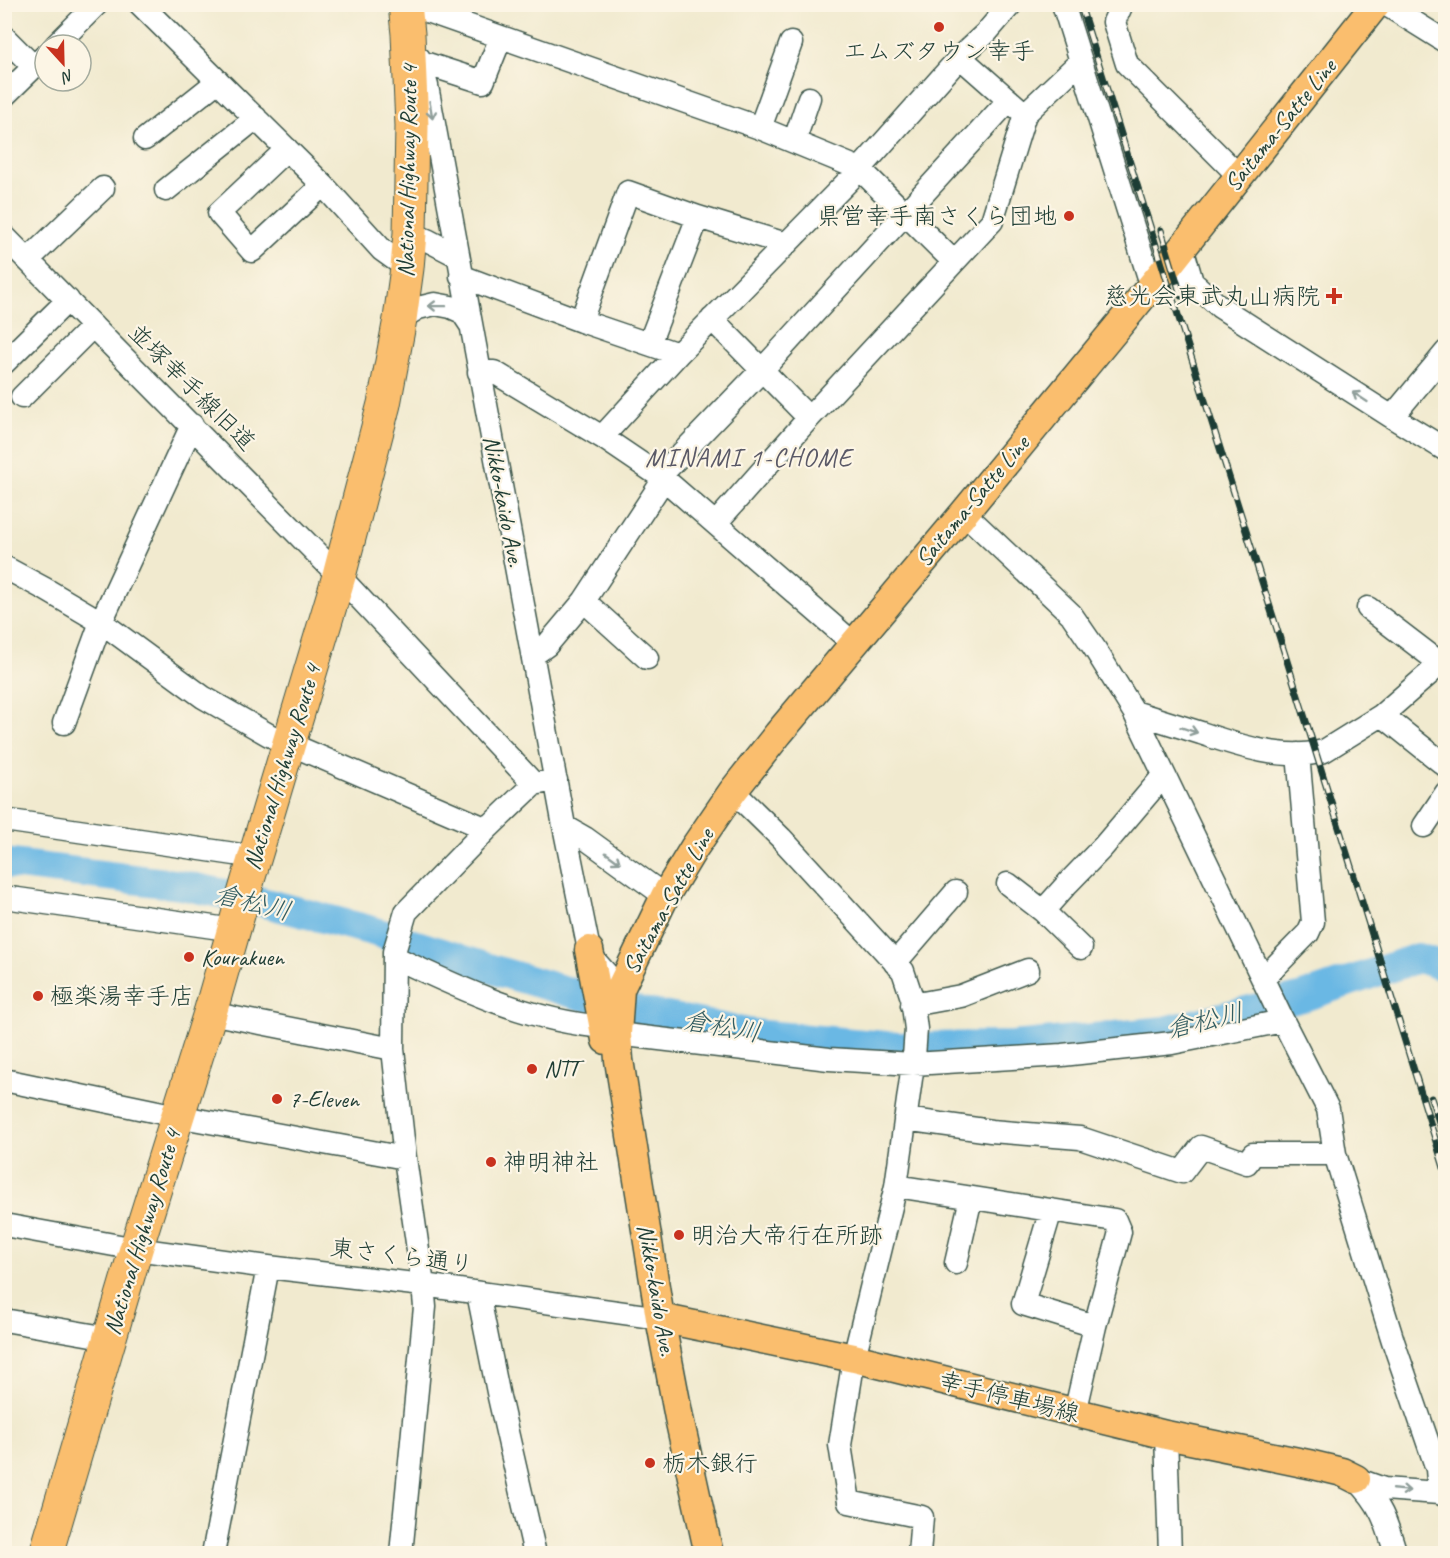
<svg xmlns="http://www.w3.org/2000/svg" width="1450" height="1558" font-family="Caveat,'Klee One',sans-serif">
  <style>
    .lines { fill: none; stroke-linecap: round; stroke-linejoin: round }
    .river { stroke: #6ab8e4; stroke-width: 30 }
    .minor-casing { stroke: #3e574b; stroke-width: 25 }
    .major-casing { stroke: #3e574b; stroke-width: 31 }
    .highway-casing { stroke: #3e574b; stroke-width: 35 }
    .minor { stroke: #fff; stroke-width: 22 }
    .major { stroke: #fabe6e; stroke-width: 28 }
    .highway { stroke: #fabe6e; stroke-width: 33 }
    .rail-casing { stroke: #1f3d34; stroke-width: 7 }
    .rail { stroke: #fcf5e5; stroke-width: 4.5; stroke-dasharray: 14; stroke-linecap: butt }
    .oneway { stroke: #8f9e9a }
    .poi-dot { fill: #c8321e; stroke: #fcf5e5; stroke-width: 2 }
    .labels { text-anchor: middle; stroke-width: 4.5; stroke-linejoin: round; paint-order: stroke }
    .poi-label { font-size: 24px; fill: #1f3d34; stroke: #fcf5e5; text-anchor: start }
    .street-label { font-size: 24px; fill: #1f3d34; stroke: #fcf5e5 }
    .neighbourhood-label { font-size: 26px; letter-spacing: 1.5px; fill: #5a5967; stroke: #fcf5e5 }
    .water-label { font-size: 26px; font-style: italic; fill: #325c60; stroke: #fcf5e5 }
  </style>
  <rect width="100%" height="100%" fill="#fcf5e5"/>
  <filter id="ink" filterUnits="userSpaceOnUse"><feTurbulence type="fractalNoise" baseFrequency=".0167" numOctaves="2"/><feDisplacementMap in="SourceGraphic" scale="12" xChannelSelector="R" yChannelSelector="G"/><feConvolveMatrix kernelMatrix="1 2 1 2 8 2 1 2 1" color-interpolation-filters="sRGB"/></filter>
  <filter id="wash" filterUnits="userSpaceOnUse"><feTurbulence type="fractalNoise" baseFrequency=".008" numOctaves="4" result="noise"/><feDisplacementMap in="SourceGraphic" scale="24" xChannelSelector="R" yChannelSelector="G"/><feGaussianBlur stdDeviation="1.35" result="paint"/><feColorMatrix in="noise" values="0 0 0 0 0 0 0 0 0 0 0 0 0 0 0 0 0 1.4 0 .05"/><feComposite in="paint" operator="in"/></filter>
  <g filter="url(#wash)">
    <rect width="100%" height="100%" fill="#f1eacf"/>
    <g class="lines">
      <path class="river" d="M4 863 181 885 250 899 373 931 501 972 627 1009 753 1034 897 1047 1013 1046 1165 1031 1303 997 1418 958 1446 967"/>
    </g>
  </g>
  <g filter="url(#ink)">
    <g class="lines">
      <g class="minor-casing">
        <path id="minor" d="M140 4 323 185 382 250 407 268
          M407 4 760 128 860 169 954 262
          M1063 4 1151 284
          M1122 4 1114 22 1127 64 1239 176
          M1385 4 1446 42
          M4 37 34 67
          M56 45 97 4
          M960 57 1019 109
          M419 58 427 86 564 826 589 950 596 962 620 989
          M421 62 483 82 501 37
          M4 96 45 56
          M760 128 791 43
          M145 139 218 81
          M794 142 809 98
          M287 149 219 213 252 251 323 185
          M166 190 256 118
          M410 233 429 241 458 256
          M4 236 339 576 534 784
          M1182 247 1192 282 1220 307 1392 417 1446 450
          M28 260 103 188
          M461 276 581 321 678 354
          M400 319 418 308 435 304 451 307 462 312 470 324
          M712 319 809 418
          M581 321 628 192 698 217 786 244
          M649 344 698 217
          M4 363 68 300
          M479 372H494L602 437 664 479 853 643
          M22 397 93 326
          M1392 417 1446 352
          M602 437 678 354 860 169 960 57 986 33 1011 4
          M659 477 762 370 1009 100
          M964 513 1071 614 1095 649 1134 712 1281 1017 1328 1109 1335 1154 1393 1341 1437 1469 1439 1493
          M716 523 809 418 992 221 1025 114 1081 61
          M4 567 45 589 101 622 203 697 269 735 487 829
          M584 601 647 658
          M1368 608 1440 663
          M533 655 547 645 584 601 664 479
          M1134 712C1156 719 1178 726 1201 733 1239 746 1284 761 1324 751L1382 715 1446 659
          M1382 715 1446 766
          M64 723 101 622 192 425
          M733 791 781 838 903 971 912 998 916 1029 914 1057 896 1186 854 1358 840 1445 849 1502 922 1517 919 1554
          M4 820 255 857
          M564 826 585 838 665 896
          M1424 826 1446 793
          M1008 884 1043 911
          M4 897 234 930
          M1081 948 1043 911 1068 883 1103 847 1164 775
          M394 957C461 989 529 1021 604 1027
          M895 963 956 892
          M1263 979 1308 933 1313 922 1298 754
          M912 1005 961 996 1028 970
          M210 1013 393 1049
          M617 1034 829 1059 913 1064 1062 1055 1172 1043 1283 1021
          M4 1080 177 1116 405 1158
          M905 1119 991 1131 1080 1138 1182 1172 1201 1147 1247 1163 1253 1154H1335
          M896 1186 1115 1220 1120 1232 1095 1326 1075 1413
          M1051 1210 1023 1304 1095 1326
          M4 1225 136 1249 268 1267 423 1285 660 1318
          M956 1263 971 1198
          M478 1293 499 1397 535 1554
          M4 1320 109 1338
          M1166 1435 1170 1554
          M1356 1479 1384 1489 1439 1493 1446 1496
          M1357 1480C1381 1504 1386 1521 1396 1554
          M213 1554 268 1267
          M401 1554 425 1307 423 1285 405 1158 393 1049 394 952 406 912 487 829 534 784 556 780"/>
      </g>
      <g class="major-casing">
        <path id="major" d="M589 950 606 1040
          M660 1318 854 1358 1166 1435 1313 1465 1342 1472 1356 1479
          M709 1554 679 1418 660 1318 619 1060 617 1034 620 989 665 896 694 848 733 791 778 734 964 513 1171 262 1376 4"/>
      </g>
      <g class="highway-casing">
        <path id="highway" d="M46 1554 136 1249 210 1013 248 880 339 576 384 404 400 319 407 268 410 233 412 126 408 34 405 4"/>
      </g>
      <use href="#minor" class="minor"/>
      <use href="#major" class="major"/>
      <use href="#highway" class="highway"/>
      <g class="rail-casing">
        <path id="rail" d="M1080 4 1316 753 1446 1174
          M1161 230 1181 296
          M1431 1098 1446 1143"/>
      </g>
      <use href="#rail" class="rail"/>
    </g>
    <defs><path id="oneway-shaft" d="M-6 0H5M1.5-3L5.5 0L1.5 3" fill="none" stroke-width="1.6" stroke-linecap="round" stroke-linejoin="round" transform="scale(1.5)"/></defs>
    <g class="oneway">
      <use href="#oneway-shaft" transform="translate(431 110) rotate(80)"/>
      <use href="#oneway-shaft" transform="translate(437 306) rotate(-179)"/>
      <use href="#oneway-shaft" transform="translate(1360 397) rotate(-147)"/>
      <use href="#oneway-shaft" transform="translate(1189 730) rotate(18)"/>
      <use href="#oneway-shaft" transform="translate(613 858) rotate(36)"/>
      <use href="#oneway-shaft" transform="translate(1401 1490) rotate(5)"/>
    </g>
  </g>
  <g class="poi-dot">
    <circle cx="939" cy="27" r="6"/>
    <circle cx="1069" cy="216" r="6"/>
    <path d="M1331 287h6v6h6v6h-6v6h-6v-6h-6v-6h6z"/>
    <circle cx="189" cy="957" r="6"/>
    <circle cx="38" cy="996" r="6"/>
    <circle cx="532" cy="1069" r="6"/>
    <circle cx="277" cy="1099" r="6"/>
    <circle cx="491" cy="1162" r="6"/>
    <circle cx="679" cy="1235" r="6"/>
    <circle cx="650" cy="1463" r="6"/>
  </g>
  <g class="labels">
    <g class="poi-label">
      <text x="939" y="59" text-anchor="middle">エムズタウン幸手</text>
      <text x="1057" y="224" text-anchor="end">県営幸手南さくら団地</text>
      <text x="1320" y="304" text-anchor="end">慈光会東武丸山病院</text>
      <text x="201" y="965">Kourakuen</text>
      <text x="50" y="1004">極楽湯幸手店</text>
      <text x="544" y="1077">NTT</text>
      <text x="289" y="1107">7-Eleven</text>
      <text x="503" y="1170">神明神社</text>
      <text x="691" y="1243">明治大帝行在所跡</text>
      <text x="662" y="1471">栃木銀行</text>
    </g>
    <g class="street-label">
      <text transform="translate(1280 125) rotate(-51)" y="8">Saitama-Satte Line</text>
      <text transform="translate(407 171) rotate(-89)" y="8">National Highway Route 4</text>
      <text transform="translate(192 387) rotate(45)" y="8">並塚幸手線旧道</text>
      <text transform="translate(504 501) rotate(79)" y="8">Nikko-kaido Ave.</text>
      <text transform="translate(972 501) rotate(-50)" y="8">Saitama-Satte Line</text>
      <text transform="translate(282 767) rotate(-73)" y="8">National Highway Route 4</text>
      <text transform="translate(668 901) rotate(-61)" y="8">Saitama-Satte Line</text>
      <text transform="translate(142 1232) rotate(-73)" y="8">National Highway Route 4</text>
      <text transform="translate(402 1256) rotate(7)" y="8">東さくら通り</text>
      <text transform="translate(657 1290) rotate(80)" y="8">Nikko-kaido Ave.</text>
      <text transform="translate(1009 1397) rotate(14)" y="8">幸手停車場線</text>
    </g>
    <g class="neighbourhood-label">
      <text x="749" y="466">MINAMI 1-CHOME</text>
    </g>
    <g class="water-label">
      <text transform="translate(253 902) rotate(14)" y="9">倉松川</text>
      <text transform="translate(1205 1020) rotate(-13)" y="9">倉松川</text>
      <text transform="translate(722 1026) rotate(10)" y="9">倉松川</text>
    </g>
  </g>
  <rect width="1450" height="1558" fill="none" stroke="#fcf5e5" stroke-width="24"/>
  <g transform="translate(63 63) rotate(158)"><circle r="28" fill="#fcf5e5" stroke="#a4ab9e" stroke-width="1.5"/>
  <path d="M0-4.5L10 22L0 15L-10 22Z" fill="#c8321e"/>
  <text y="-9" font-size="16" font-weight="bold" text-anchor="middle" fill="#1f3d34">N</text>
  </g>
</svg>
